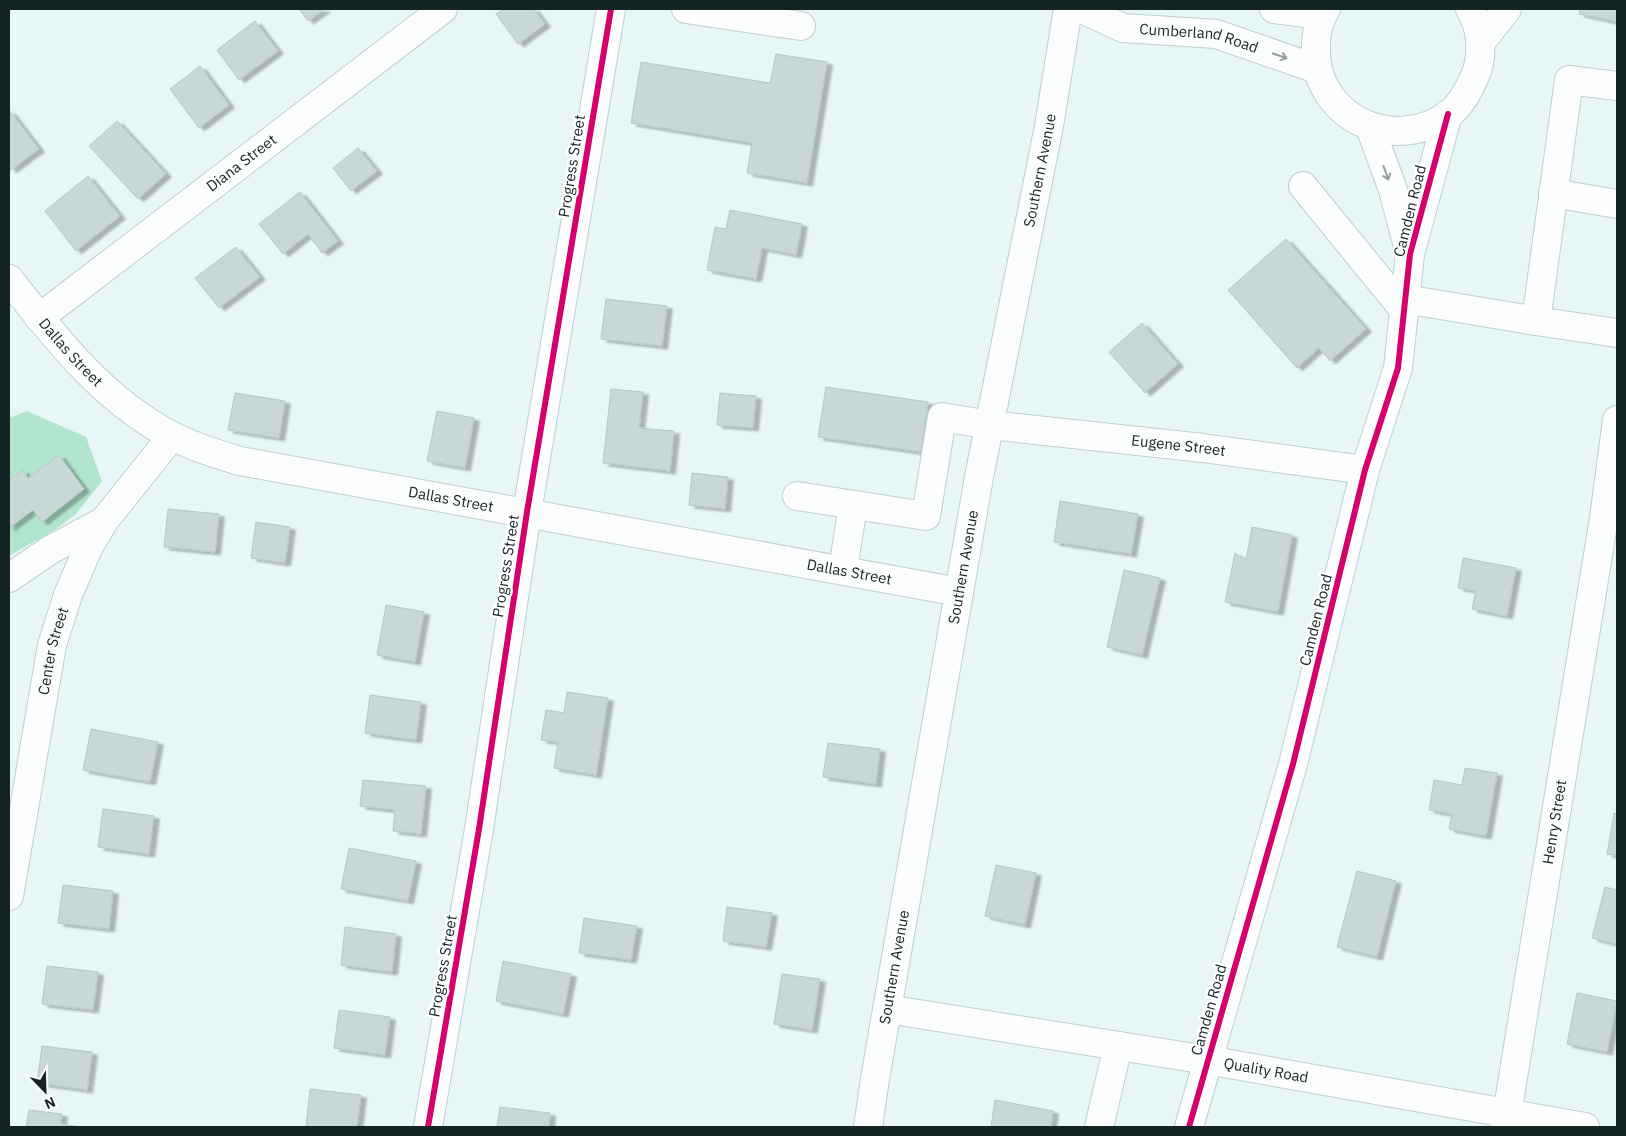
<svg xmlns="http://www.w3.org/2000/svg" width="1626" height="1136" font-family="'IBM Plex Sans',sans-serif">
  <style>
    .green { fill: #b2e5ce }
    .building { fill: #c9d7d6; stroke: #b9c6c6; filter: url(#shadow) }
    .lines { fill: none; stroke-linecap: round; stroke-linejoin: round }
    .minor-casing { stroke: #c0cecf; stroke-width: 30 }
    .major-casing { stroke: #c0cecf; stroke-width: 30 }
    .minor { stroke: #fcfefe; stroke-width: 28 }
    .major { stroke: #fcfefe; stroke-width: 28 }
    .cycleway-casing { stroke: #fff; stroke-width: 9 }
    .cycleway { stroke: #d6006c; stroke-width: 6 }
    .oneway { stroke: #949c9c }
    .labels { text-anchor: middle; stroke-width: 5; stroke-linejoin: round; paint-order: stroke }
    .street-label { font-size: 15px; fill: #142425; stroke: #fff }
  </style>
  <defs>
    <filter id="shadow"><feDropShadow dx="5.5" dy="3" stdDeviation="1" flood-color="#0004"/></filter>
  </defs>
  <rect width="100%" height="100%" fill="#e8f6f7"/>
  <path class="green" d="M27 411 86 437 102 481 76 514 56 529 9 556V418Z"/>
  <path class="building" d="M299 9H325L308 21Z
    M504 9H534L545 24 518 44 496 14Z
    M1580 9H1617V22L1579 14Z
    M255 21 278 51 239 80 217 50Z
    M776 54 827 62 807 183 747 173 752 143 631 123 641 62 770 83Z
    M200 66 229 105 199 128 170 89Z
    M9 111H10L39 149 11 170 9 167Z
    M117 121 166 174 138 199 89 146Z
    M358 148 377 171 351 191 333 168Z
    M88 176 120 216 76 251 45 211Z
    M300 192 338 241 322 253 308 234 283 254 259 224Z
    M730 210 802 224 796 255 762 248 756 279 707 270 715 227 726 229Z
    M1286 239 1366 329 1330 361 1319 348 1297 368 1228 290Z
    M236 247 260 277 219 308 195 278Z
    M606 299 667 306 662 346 601 339Z
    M1142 323 1178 364 1145 393 1109 352Z
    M826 387 928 402 921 452 818 437Z
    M611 389 643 392 639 428 674 431 670 471 603 463Z
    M235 393 285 401 279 438 228 430Z
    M720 393 756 396 753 428 717 425Z
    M437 411 474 418 465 468 427 461Z
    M59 455 84 489 42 522 33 510 9 528V480L23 470 28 478Z
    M692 473 728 477 725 509 689 505Z
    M1060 501 1138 514 1131 554 1054 542Z
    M168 509 219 514 215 552 164 547Z
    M256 522 290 527 285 563 251 558Z
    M1252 527 1292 535 1278 612 1225 602 1235 553 1246 560Z
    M1463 558 1516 568 1507 616 1472 609 1476 591 1458 588Z
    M1124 570 1160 578 1142 655 1107 647Z
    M386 605 424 612 415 662 377 655Z
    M567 692 608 698 596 775 554 768 558 742 541 740 546 710 564 713Z
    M370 695 421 702 416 740 365 733Z
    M91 729 158 742 150 782 83 770Z
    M828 743 880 749 876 784 823 777Z
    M1465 768 1497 773 1486 836 1449 829 1452 814 1429 810 1434 780 1462 785Z
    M363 780 426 786 421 834 393 831 395 810 360 806Z
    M103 809 154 816 149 854 98 847Z
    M1614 813 1617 814V855L1607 854Z
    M349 848 416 861 408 901 341 889Z
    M996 865 1036 873 1025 925 985 916Z
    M1357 871 1396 881 1377 957 1337 947Z
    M63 885 113 891 109 929 58 923Z
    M1605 887 1617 890V944L1592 938Z
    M727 907 772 913 766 947 723 941Z
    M584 918 637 926 631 960 579 953Z
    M345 927 396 934 392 972 341 965Z
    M503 961 571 974 563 1014 496 1001Z
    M47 966 98 972 93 1010 42 1004Z
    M782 974 820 979 812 1030 774 1024Z
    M1577 993 1617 1001 1607 1052 1567 1044Z
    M339 1010 390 1017 385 1055 334 1048Z
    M42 1046 92 1052 87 1090 37 1083Z
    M310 1089 361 1095 357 1127H306Z
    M995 1100 1053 1111 1051 1127H991Z
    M500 1107 550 1113 549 1127H497Z
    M29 1110 62 1114 61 1124 80 1127H26Z"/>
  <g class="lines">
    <g class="minor-casing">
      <g id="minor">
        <path d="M686 9 801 26"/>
        <path d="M1617 86 1569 80 1536 321 1617 333"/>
        <path d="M1370 127 1393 190 1410 254"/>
        <path d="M1303 186 1404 310"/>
        <path d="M1553 193 1617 204"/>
        <path id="s1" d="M9 279C56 339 103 400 172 436 193 447 217 454 240 461L959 592"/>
        <path d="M1405 299 1536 321"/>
        <path id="s2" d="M39 318 443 9"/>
        <path id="s3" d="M797 496 926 516 942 417 990 425 1203 448 1365 470"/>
        <path d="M843 570 853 505"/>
        <path d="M9 578 50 550 104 521"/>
        <path id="s4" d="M9 896 52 645 68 595 89 546 104 521 172 436"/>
        <path id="s5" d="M887 1009 1207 1060 1585 1127"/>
        <path d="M428 1127 479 829 527 512 611 9"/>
        <path d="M1099 1127 1118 1046"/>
        <path d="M1189 1127 1293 764 1365 470 1398 368 1410 254 1448 114"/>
        <path id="s6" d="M1505 1127 1604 518 1617 420"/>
      </g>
    </g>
    <g class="major-casing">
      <g id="major">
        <path id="s7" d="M1082 9 1123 28 1216 34 1317 69"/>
        <path d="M1274 9 1322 15"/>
        <path d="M1326 9C1317 23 1315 40 1316 56 1321 121 1396 152 1448 115 1460 106 1468 92 1474 78 1484 57 1482 28 1470 9"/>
        <path d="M1481 42 1507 9"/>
        <path id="s8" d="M868 1127 875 1079 979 477 1049 126 1068 9"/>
      </g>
    </g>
    <use href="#minor" class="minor"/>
    <use href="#major" class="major"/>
    <g class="cycleway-casing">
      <path id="cycleway" d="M428 1127 479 829 527 512 611 9
        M1189 1127 1293 764 1365 470 1398 368 1410 254 1448 114"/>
    </g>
    <use href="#cycleway" class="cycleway"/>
  </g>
  <defs><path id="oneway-shaft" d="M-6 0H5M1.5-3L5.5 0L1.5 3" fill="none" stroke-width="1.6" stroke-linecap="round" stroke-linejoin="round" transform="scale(1.25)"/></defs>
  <g class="oneway">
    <use href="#oneway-shaft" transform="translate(1280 56) rotate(19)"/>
    <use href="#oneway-shaft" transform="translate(1386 173) rotate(70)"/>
  </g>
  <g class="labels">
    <g class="street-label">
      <text dy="5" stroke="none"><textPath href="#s7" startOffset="122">Cumberland Road</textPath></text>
      <text dy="5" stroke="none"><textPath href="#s2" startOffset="255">Diana Street</textPath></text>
      <text transform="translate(572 166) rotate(-81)" y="5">Progress Street</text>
      <text dy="5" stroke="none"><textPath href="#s8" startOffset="972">Southern Avenue</textPath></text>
      <text transform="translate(1410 211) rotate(-76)" y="5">Camden Road</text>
      <text dy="5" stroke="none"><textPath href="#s1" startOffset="96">Dallas Street</textPath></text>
      <text dy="5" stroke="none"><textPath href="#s3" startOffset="469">Eugene Street</textPath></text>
      <text dy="5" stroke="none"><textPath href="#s1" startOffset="515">Dallas Street</textPath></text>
      <text transform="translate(506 566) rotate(-81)" y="5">Progress Street</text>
      <text dy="5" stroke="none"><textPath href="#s8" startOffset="568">Southern Avenue</textPath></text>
      <text dy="5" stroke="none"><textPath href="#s1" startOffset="920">Dallas Street</textPath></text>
      <text transform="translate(1316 620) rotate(-76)" y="5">Camden Road</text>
      <text dy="5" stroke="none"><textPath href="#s4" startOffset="249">Center Street</textPath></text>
      <text dy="5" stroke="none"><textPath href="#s6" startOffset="309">Henry Street</textPath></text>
      <text transform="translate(443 966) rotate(-80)" y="5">Progress Street</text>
      <text dy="5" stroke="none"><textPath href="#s8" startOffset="162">Southern Avenue</textPath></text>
      <text transform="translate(1209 1010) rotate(-74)" y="5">Camden Road</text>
      <text dy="5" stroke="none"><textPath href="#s5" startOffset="384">Quality Road</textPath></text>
    </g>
  </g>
  <rect width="1626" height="1136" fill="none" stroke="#142425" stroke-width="20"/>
  <g transform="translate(45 1091) rotate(157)" stroke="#ffffff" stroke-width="4" paint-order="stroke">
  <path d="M0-4L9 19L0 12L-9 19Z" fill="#142425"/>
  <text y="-8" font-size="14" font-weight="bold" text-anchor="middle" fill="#142425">N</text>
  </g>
</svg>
